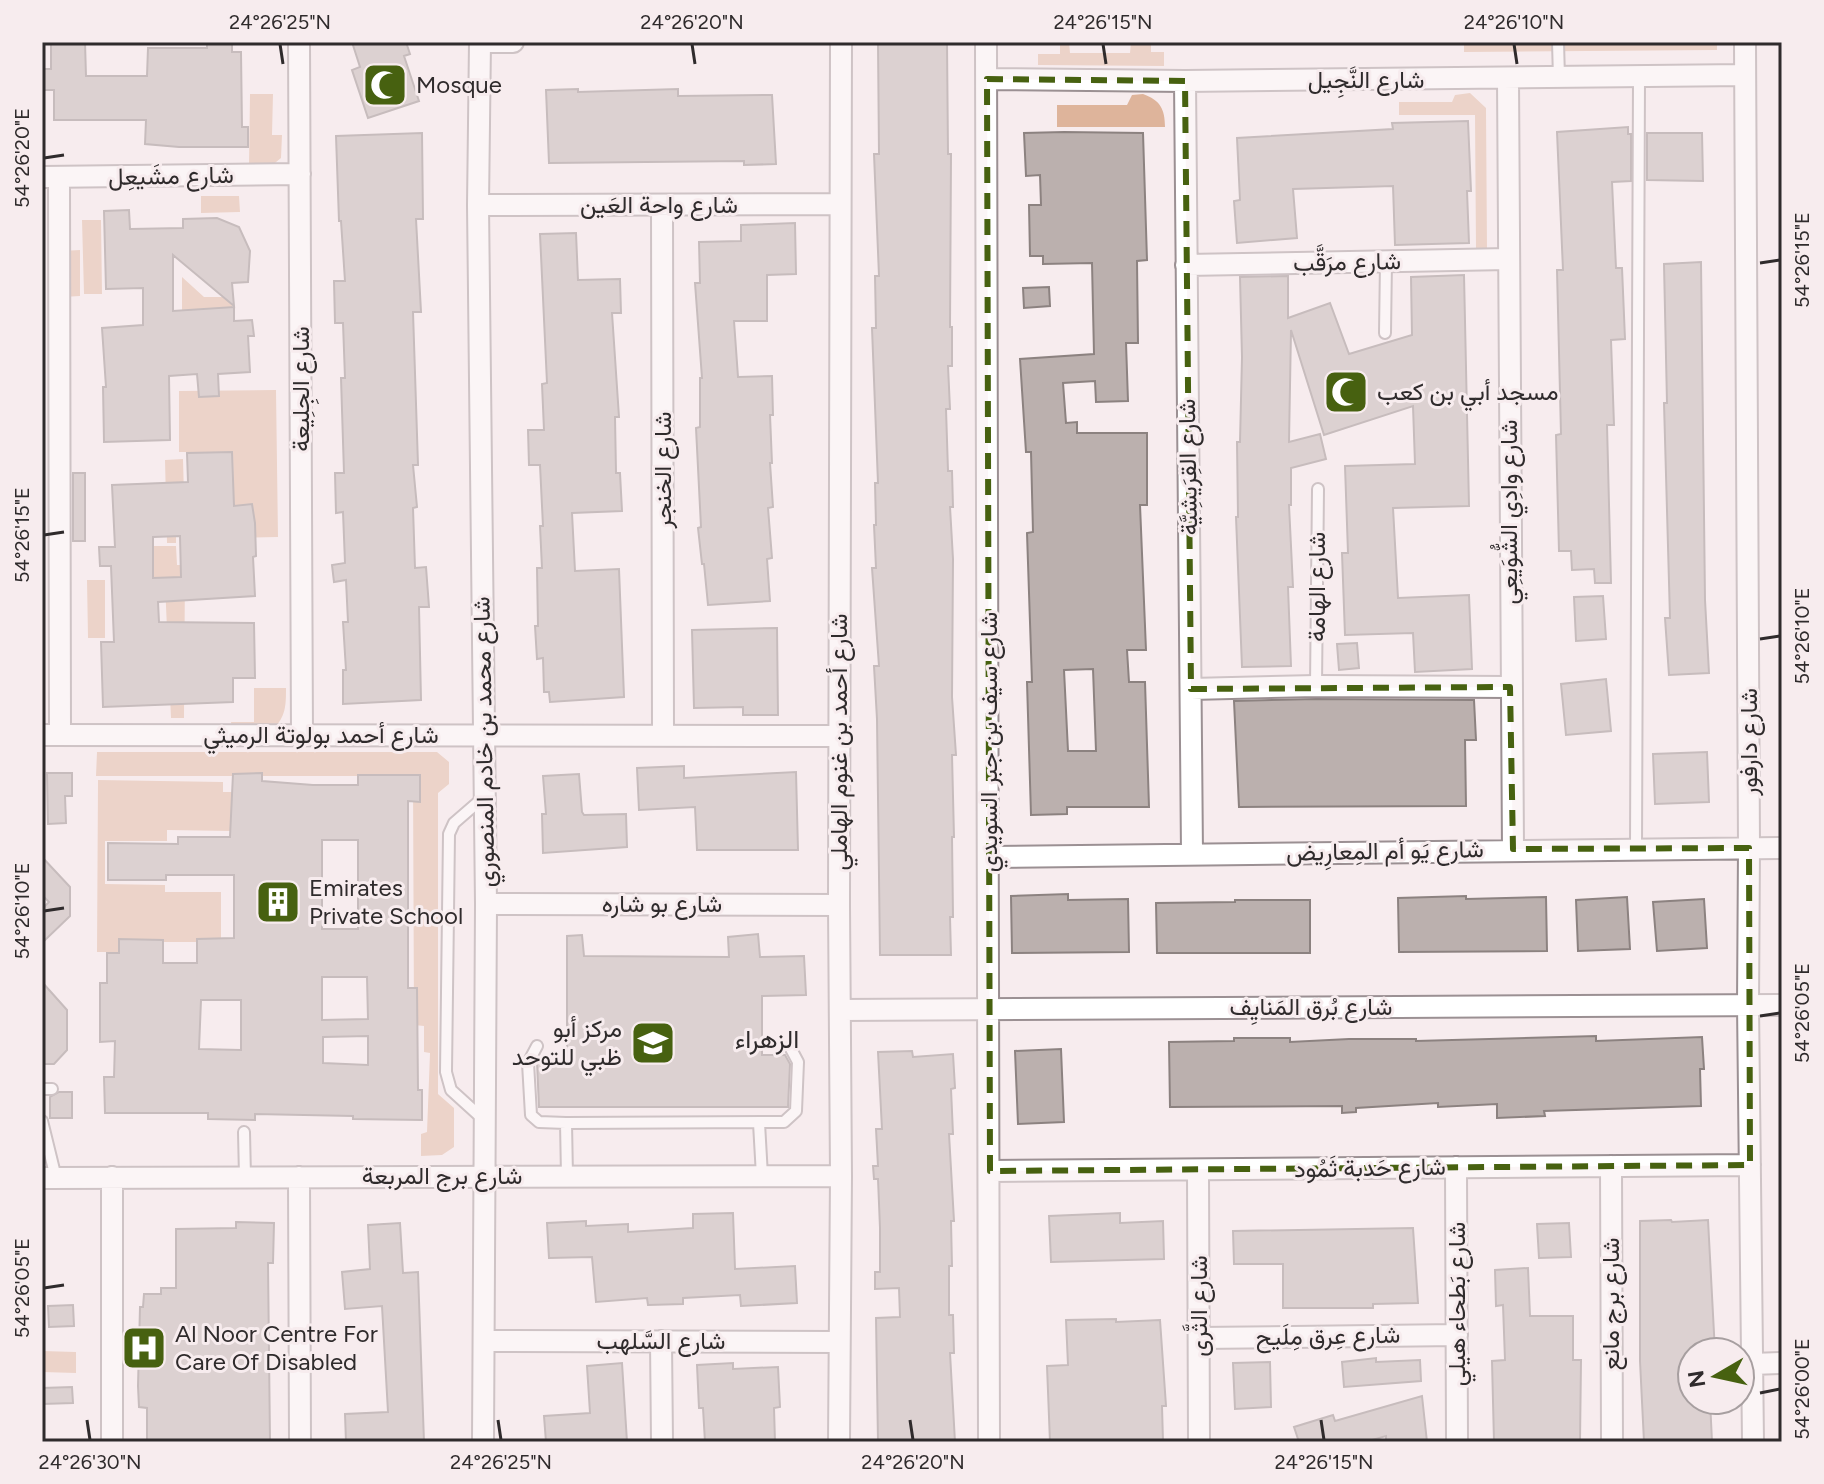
<svg xmlns="http://www.w3.org/2000/svg" width="1824" height="1484" font-family="Figtree,Vazirmatn,sans-serif">
  <style>
    .green { fill: #deb49b }
    .building { fill: #bbb0ae; stroke: #8c8280; stroke-width: 2; fill-rule: evenodd }
    .lines { fill: none; stroke-linecap: round; stroke-linejoin: round }
    .service-casing { stroke: #9b9093; stroke-width: 14 }
    .minor-casing { stroke: #9b9093; stroke-width: 24 }
    .service { stroke: #fff; stroke-width: 10 }
    .minor { stroke: #fff; stroke-width: 20 }
    .marked { fill: none; stroke: #476110; stroke-width: 6; stroke-dasharray: 16 10; stroke-linejoin: round }
    .ticks { fill: none; stroke: #2f2b2c; stroke-width: 3 }
    .labels { text-anchor: middle; stroke-width: 6; stroke-linejoin: round; paint-order: stroke }
    .street-label { font-size: 24px; fill: #2f2b2c; stroke: #f7ecee }
    .poi-label { font-size: 24px; fill: #2f2b2c; stroke: #f7ecee; text-anchor: start }
    .neighbourhood-label { font-size: 26px; fill: #2f2b2c; stroke: #f7ecee }
    .neatline { fill: none; stroke: #2f2b2c; stroke-width: 3 }
    .ticks-label { font-size: 20px; text-anchor: middle; fill: #2f2b2c }
  </style>
  <rect width="100%" height="100%" fill="#f7ecee"/>
  <path class="green" d="M1060 42H1069L1070 53H1130L1131 42H1151V52H1164V66L1038 65V54H1060Z
    M1464 42H1717V50L1464 52Z
    M1470 93 1486 108 1487 251H1476L1475 115H1399V102H1452L1455 95Z
    M250 94H273L272 135H282L281 158 270 167H249Z
    M1143 94C1160 100 1165 109 1165 127H1057V105H1127L1132 95Z
    M201 196H239L240 212 201 213Z
    M82 220H101L102 294H84Z
    M80 250V296L63 297 62 251Z
    M182 277 204 297H232V309L182 310Z
    M276 390 278 537 234 538 233 452H179V391Z
    M183 459 185 532 176 533V543H167L165 460Z
    M146 546H176L177 565H185L184 718H171L165 584H146Z
    M87 580H105V638H88Z
    M254 688H286C286 705 286 717 273 729H232L231 722H254Z
    M97 752H437L449 762V784L438 793V1094L454 1108V1147L442 1155 421 1156V1134L427 1132 430 1053 424 1052V1026L414 1025 413 776H96Z
    M98 780 223 782V792H233V831L167 830V841H105V884L165 885V892H221V942H139L138 952H97Z
    M42 1351 76 1352V1373L42 1372Z"/>
  <path class="building" d="M51 42H85L86 76H147L148 48H207V42H232V52H241L242 127H248V147H179L145 144 146 120H54V90H42V69H51Z
    M352 42H406L410 54 404 56 419 101 368 118 352 70 360 67Z
    M878 42H947L948 154H951L950 327H952V366H948L950 409H946L948 471H952L953 507H950L953 559 952 697 956 755H952L954 837H952L953 917H950L951 955H880L877 719 874 666H879L872 568H876L874 525H876L875 483H878L872 328H876L875 276H879L874 154H879Z
    M578 89V92L678 89V96L772 95 776 164 744 165V161L549 163 546 90Z
    M1468 121 1471 191H1467L1469 243 1395 245 1393 186 1293 189 1297 238 1237 243 1234 201 1240 200 1237 138 1393 129 1392 123Z
    M1628 127V134H1631V181L1612 182 1616 268H1622L1625 339 1611 340 1614 425H1607L1611 583H1595L1594 569 1572 570 1571 551H1559L1556 435 1561 434 1557 270H1563L1557 132Z
    M1064 132 1143 133 1147 260 1137 261 1138 343H1126L1128 401 1096 402 1095 381 1063 383 1066 423 1077 422V433H1147V505H1140L1146 650H1127L1129 682H1145L1149 807H1067V814L1031 815 1027 682H1032L1027 533 1033 532 1031 452H1026L1020 359 1094 354 1092 263 1043 264V256H1030L1029 205H1041L1040 175 1026 176 1024 133ZM1093 669 1096 751H1068L1064 670Z
    M422 133 423 219H416L421 312H413L418 465H413L417 507 413 508 415 568 426 567 429 607H419L421 700 343 704V670H346L343 622H348L346 580 334 582 332 565 345 563 343 512 336 513 335 473H344L341 378H345L343 323H335L334 281H345L341 221H339L336 136Z
    M1647 133H1702L1703 181 1647 180Z
    M129 210 130 229 183 228V219L217 218 239 227 250 251 248 282 232 283 234 306 173 255V311L234 307V321L252 320 254 336H248L250 372 218 374 219 396 199 397 197 374 169 376 170 440 104 442 103 387H106L102 328 143 325V288L106 289 104 211Z
    M795 223 796 274 767 275V321H734L738 377 772 376 773 415H770L772 463H770L773 507 768 508 772 558 767 559 770 601 708 605 704 564H702L698 528 701 527 696 428 700 427V378H702L695 283H700L699 242 741 241V225Z
    M576 233 578 280 620 279 621 313H612L619 417H615L616 473H620L622 511 572 513 575 571 619 569 624 697 550 702 549 692H544L543 658 537 659 535 626H538L537 568H542L540 526H543L540 465H529L528 430H544L542 384 547 383 540 234Z
    M1701 262 1705 600 1709 673 1669 675 1665 618H1670L1664 403H1667L1664 264Z
    M1464 275 1469 506 1393 508 1398 598 1469 595 1472 669 1415 672 1413 633 1345 635 1342 553H1348L1345 466 1415 464 1413 406 1324 435 1291 330 1289 442 1320 434 1326 459 1291 468V505H1289L1293 587H1288L1291 666 1242 667 1236 517H1238L1237 442H1240L1242 357 1240 277 1288 276V318L1330 303 1349 354 1412 335 1411 277Z
    M1049 287 1050 306 1024 308 1023 288Z
    M232 452 234 506 252 504 255 523 256 556 253 557 255 596 158 602 159 622 254 623 255 678H233V702L103 707 101 642H114L111 566H100L99 547H115L112 485 188 482 187 453ZM180 536 181 577 153 578V537Z
    M73 473H85V541H73Z
    M1603 596 1606 639 1576 641 1574 597Z
    M777 628 778 715H743V707L694 708 692 630Z
    M1357 643 1359 668 1339 670 1337 644Z
    M1606 679 1611 731 1566 735 1561 684Z
    M1316 699 1474 700 1476 740H1465L1466 806 1239 807 1234 701Z
    M1707 752 1709 802 1655 804 1653 754Z
    M684 766V778L796 772 798 850H697L695 807 639 810 637 768Z
    M47 773H72V796H65L66 823 48 824Z
    M262 773V781L313 785H358V775H420V802L408 801V988H417L418 1090H422V1120L353 1119V1116L255 1114V1120L208 1119V1113H105L104 1077H114L115 1041 100 1042V983H107V953H119V939L163 940V963H197V939L234 938V875H166V880H108V843L178 844V837H230L233 774ZM322 840H358V929H322ZM322 977H367L368 1019 322 1020ZM201 1000H241V1050L199 1049ZM368 1036V1065L323 1063V1037Z
    M579 774 582 812 584 815 626 814 627 847 543 853 542 814H546L543 776Z
    M42 857 70 887V916L42 943V909L49 902 42 895Z
    M1068 894V900L1128 899 1129 952 1012 953 1011 896Z
    M1466 896V899L1546 897 1547 951 1399 952 1398 898Z
    M1627 897 1630 949 1578 951 1576 900Z
    M1704 899 1707 948 1657 951 1653 902Z
    M1235 900H1310V953H1157L1156 903 1235 902Z
    M758 934 760 957 804 956 806 995 762 996V1055H785L790 1064 788 1107H539L537 1062 540 1058 567 1057V936L582 935 584 956 729 957 728 937Z
    M42 982 67 1010V1050L54 1064H42Z
    M1596 1036V1041L1702 1037 1704 1069H1700L1701 1106 1544 1111 1545 1116 1497 1118V1104L1438 1107V1103L1356 1108V1112L1342 1113V1106L1170 1107 1169 1042 1234 1041V1038H1290V1042L1349 1039H1416V1041Z
    M1061 1049 1064 1122 1018 1124 1015 1051Z
    M912 1051 913 1057 953 1054 955 1088 951 1089 953 1134H949L954 1221H951L952 1266H949V1315H953L954 1353H950L955 1442H878L876 1318 900 1317 899 1288 875 1289V1272H880V1228L878 1179H874L873 1166H878L876 1129H882L878 1052Z
    M59 1092H72V1118H50V1097Z
    M733 1213 735 1269 795 1266 797 1303 741 1306 740 1295 683 1298V1304L648 1305 647 1298 596 1302 592 1257 549 1258 547 1223 586 1221V1226L628 1224V1232L693 1228V1214Z
    M1120 1213V1223L1163 1221 1164 1259 1051 1262 1049 1216Z
    M1671 1220 1672 1222 1708 1220 1715 1352H1692V1400H1710L1712 1442H1644L1640 1361V1221Z
    M236 1222 274 1223 273 1263H268L270 1442H147V1408L139 1407 138 1386 140 1307H143L144 1294H161V1288H176V1229L236 1228Z
    M400 1223 403 1273 418 1272 424 1442H346L345 1414 388 1412 382 1306 345 1309 342 1272 370 1269 368 1225Z
    M1569 1223 1571 1257 1539 1258 1537 1224Z
    M1413 1228 1418 1303 1373 1304V1308H1283V1264H1234L1233 1231Z
    M1528 1268 1530 1316H1573V1360H1581L1580 1442H1494L1492 1361 1505 1360 1503 1305 1496 1306 1495 1270Z
    M73 1305 74 1326 49 1327 48 1306Z
    M1116 1319V1322L1160 1320 1166 1406H1162L1163 1442H1050L1047 1366 1068 1365 1066 1320Z
    M1376 1358V1362L1420 1360 1421 1381 1344 1387 1342 1362Z
    M1270 1362 1271 1407 1235 1409 1233 1363Z
    M622 1363 627 1442H546L544 1416 590 1413 587 1366Z
    M733 1363V1369L778 1367 780 1407 774 1408 775 1442H705L703 1408H699L697 1365Z
    M72 1387 73 1403 42 1404V1388Z
    M1422 1396 1427 1442H1386V1436L1365 1442H1299L1294 1427 1333 1415 1335 1421Z"/>
  <g class="lines">
    <g class="service-casing">
      <path id="service" d="M1558 42 1559 78
        M1385 333 1386 261
        M1316 686 1318 489
        M1636 847 1639 77
        M537 1046 528 1063 531 1115 539 1122 566 1123 784 1122 796 1111 798 1062 790 1047
        M42 1089H52
        M483 1119 451 1090 446 1072 449 834 454 823 484 797
        M42 1121 56 1178
        M566 1123 567 1176
        M759 1123 762 1176
        M244 1132 245 1177"/>
    </g>
    <g class="minor-casing">
      <path id="minor" d="M299 42 302 735
        M480 42 478 205 486 904 483 1442
        M480 42H513
        M986 42 989 1442
        M1745 42 1749 848 1748 1005 1753 1442
        M987 79 1185 81 1745 75
        M1508 79 1513 849
        M1185 81 1192 853
        M42 177 300 174
        M59 177 60 735
        M478 205 840 204
        M662 205 663 735
        M1186 265 1508 259
        M1191 689 1316 686 1510 687
        M42 735 839 736
        M989 857 1782 848
        M486 904 839 905
        M840 1010 1782 1005
        M1611 1166 1612 1442
        M1456 1167 1457 1442
        M990 1171 1750 1165
        M1198 1171 1199 1442
        M299 1177 300 1442
        M42 1178 841 1176
        M1199 1338 1457 1335
        M484 1341 839 1342
        M661 1341 662 1442
        M1752 1364 1782 1363
        M112 1442V1177
        M839 1442 841 1176 839 905 841 42"/>
    </g>
    <use href="#service" class="service"/>
    <use href="#minor" class="minor"/>
  </g>
  <path d="M0 0H1824V1484H0ZM987 79 1185 81 1191 689 1510 687 1513 849 1749 848 1750 1165 990 1171Z" fill="#f7ecee" fill-opacity=".55" fill-rule="evenodd"/>
  <path class="marked" d="M987 79 1185 81 1191 689 1510 687 1513 849 1749 848 1750 1165 990 1171Z"/>
  <path class="ticks" d="M280 44 283 64M692 44 695 64M1103 44 1106 64M1514 44 1517 64M44 158 64 155M1760 263 1780 260M44 535 64 532M1760 639 1780 636M44 911 64 908M1760 1016 1780 1013M44 1288 64 1285M1760 1393 1780 1389M87 1420 90 1440M498 1420 501 1440M910 1420 913 1440M1321 1420 1324 1440"/>
  <defs>
    <g id="mosque-square" transform="scale(2.3)"><rect x="-9" y="-9" width="18" height="18" rx="4" fill="#476110" stroke="#f7ecee"/><path d="M3.5-4.9A6 6 0 1 0 3.5 4.9A5 5 0 1 1 3.5-4.9Z" fill="#fff"/></g>
    <g id="building-square" transform="scale(2.3)"><rect x="-9" y="-9" width="18" height="18" rx="4" fill="#476110" stroke="#f7ecee"/><path d="M-4-6H4V6H1V3H-1V6H-4ZM-2.5-4.3h1.7v1.8h-1.7ZM.8-4.3h1.7v1.8H.8ZM-2.5-1h1.7V.8h-1.7ZM.8-1h1.7V.8H.8Z" fill="#fff"/></g>
    <g id="school-square" transform="scale(2.3)"><rect x="-9" y="-9" width="18" height="18" rx="4" fill="#476110" stroke="#f7ecee"/><path d="M0-5L7-2L0 1L-7-2ZM-4 1L0 2.5L4 1V4Q0 6-4 4Z" fill="#fff"/></g>
    <g id="hospital-square" transform="scale(2.3)"><rect x="-9" y="-9" width="18" height="18" rx="4" fill="#476110" stroke="#f7ecee"/><path d="M-5-5h3v3.5h4V-5h3V5h-3V1.5h-4V5h-3Z" fill="#fff"/></g>
  </defs>
  <g fill-rule="evenodd">
    <use href="#mosque-square" x="385" y="85"/>
    <use href="#mosque-square" x="1346" y="392"/>
    <use href="#building-square" x="278" y="902"/>
    <use href="#school-square" x="653" y="1043"/>
    <use href="#hospital-square" x="144" y="1348"/>
  </g>
  <g class="labels">
    <g class="street-label">
      <text x="1366" y="88">شارع النَّجِيل</text>
      <text transform="translate(171 176) rotate(-1)" y="8">شارع مشَيعِل</text>
      <text x="659" y="213">شارع واحة العَين</text>
      <text transform="translate(1347 262) rotate(-1)" y="8">شارع مرَقَّب</text>
      <text transform="translate(301 389) rotate(-90)" y="8">شارع الجِلِيعة</text>
      <text transform="translate(1188 467) rotate(-91)" y="8">شارع القِرَيشِيَّة</text>
      <text transform="translate(663 470) rotate(-90)" y="8">شارع الخنجر</text>
      <text transform="translate(1509 512) rotate(-90)" y="8">شارع وادِي الشُّوَيعِي</text>
      <text transform="translate(1317 587) rotate(-90)" y="8">شارع الهامة</text>
      <text x="321" y="743">شارع أحمد بولوتة الرميثي</text>
      <text transform="translate(484 742) rotate(-91)" y="8">شارع محمد بن خادم المنصوري</text>
      <text transform="translate(839 742) rotate(-90)" y="8">شارع أحمد بن غنوم الهاملي</text>
      <text transform="translate(989 742) rotate(-90)" y="8">شارع سيف بن جبر السويدي</text>
      <text transform="translate(1749 742) rotate(-90)" y="8">شارع دارفور</text>
      <text transform="translate(1385 851) rotate(-1)" y="8">شارع يَو أم المِعارِيض</text>
      <text x="662" y="912">شارع بو شاره</text>
      <text x="1311" y="1015">شارع بُرق المَنايِف</text>
      <text transform="translate(1370 1168) rotate(-1)" y="8">شارع حَدبة ثَمُود</text>
      <text x="442" y="1184">شارع برج المربعة</text>
      <text transform="translate(1457 1304) rotate(-90)" y="8">شارع بَطحاء هيلي</text>
      <text transform="translate(1611 1304) rotate(-90)" y="8">شارع برج مانع</text>
      <text transform="translate(1199 1306) rotate(-90)" y="8">شارع الثَّرى</text>
      <text transform="translate(1328 1336) rotate(-1)" y="8">شارع عِرق مِلَيح</text>
      <text x="661" y="1349">شارع السَّلهب</text>
    </g>
    <g class="poi-label">
      <text x="416" y="93">Mosque</text>
      <text x="1377" y="400">مسجد أبي بن كعب</text>
      <text x="309" y="896">Emirates<tspan x="309" dy="28">Private School</tspan></text>
      <text x="622" y="1037" text-anchor="end">مركز أبو<tspan x="622" dy="28">ظبي للتوحد</tspan></text>
      <text x="175" y="1342">Al Noor Centre For<tspan x="175" dy="28">Care Of Disabled</tspan></text>
    </g>
    <g class="neighbourhood-label">
      <text x="767" y="1048">الزهراء</text>
    </g>
  </g>
  <rect width="1824" height="1484" fill="none" stroke="#f7ecee" stroke-width="88"/>
  <g transform="translate(1716 1376) rotate(261)"><circle r="38" fill="#f7ecee" stroke="#a79fa0" stroke-width="2"/>
  <path d="M0-6L14 30L0 20L-14 30Z" fill="#476110"/>
  <text y="-12" font-size="22" font-weight="bold" text-anchor="middle" fill="#2f2b2c">N</text>
  </g>
  <rect x="44" y="44" width="1736" height="1396" class="neatline"/>
  <g class="ticks-label">
    <text x="280" y="29">24°26'25"N</text>
    <text x="692" y="29">24°26'20"N</text>
    <text x="1103" y="29">24°26'15"N</text>
    <text x="1514" y="29">24°26'10"N</text>
    <text transform="translate(22 158) rotate(-90)" y="7">54°26'20"E</text>
    <text transform="translate(1802 260) rotate(-90)" y="7">54°26'15"E</text>
    <text transform="translate(22 535) rotate(-90)" y="7">54°26'15"E</text>
    <text transform="translate(1802 636) rotate(-90)" y="7">54°26'10"E</text>
    <text transform="translate(22 911) rotate(-90)" y="7">54°26'10"E</text>
    <text transform="translate(1802 1013) rotate(-90)" y="7">54°26'05"E</text>
    <text transform="translate(22 1288) rotate(-90)" y="7">54°26'05"E</text>
    <text transform="translate(1802 1389) rotate(-90)" y="7">54°26'00"E</text>
    <text x="90" y="1469">24°26'30"N</text>
    <text x="501" y="1469">24°26'25"N</text>
    <text x="913" y="1469">24°26'20"N</text>
    <text x="1324" y="1469">24°26'15"N</text>
  </g>
</svg>
